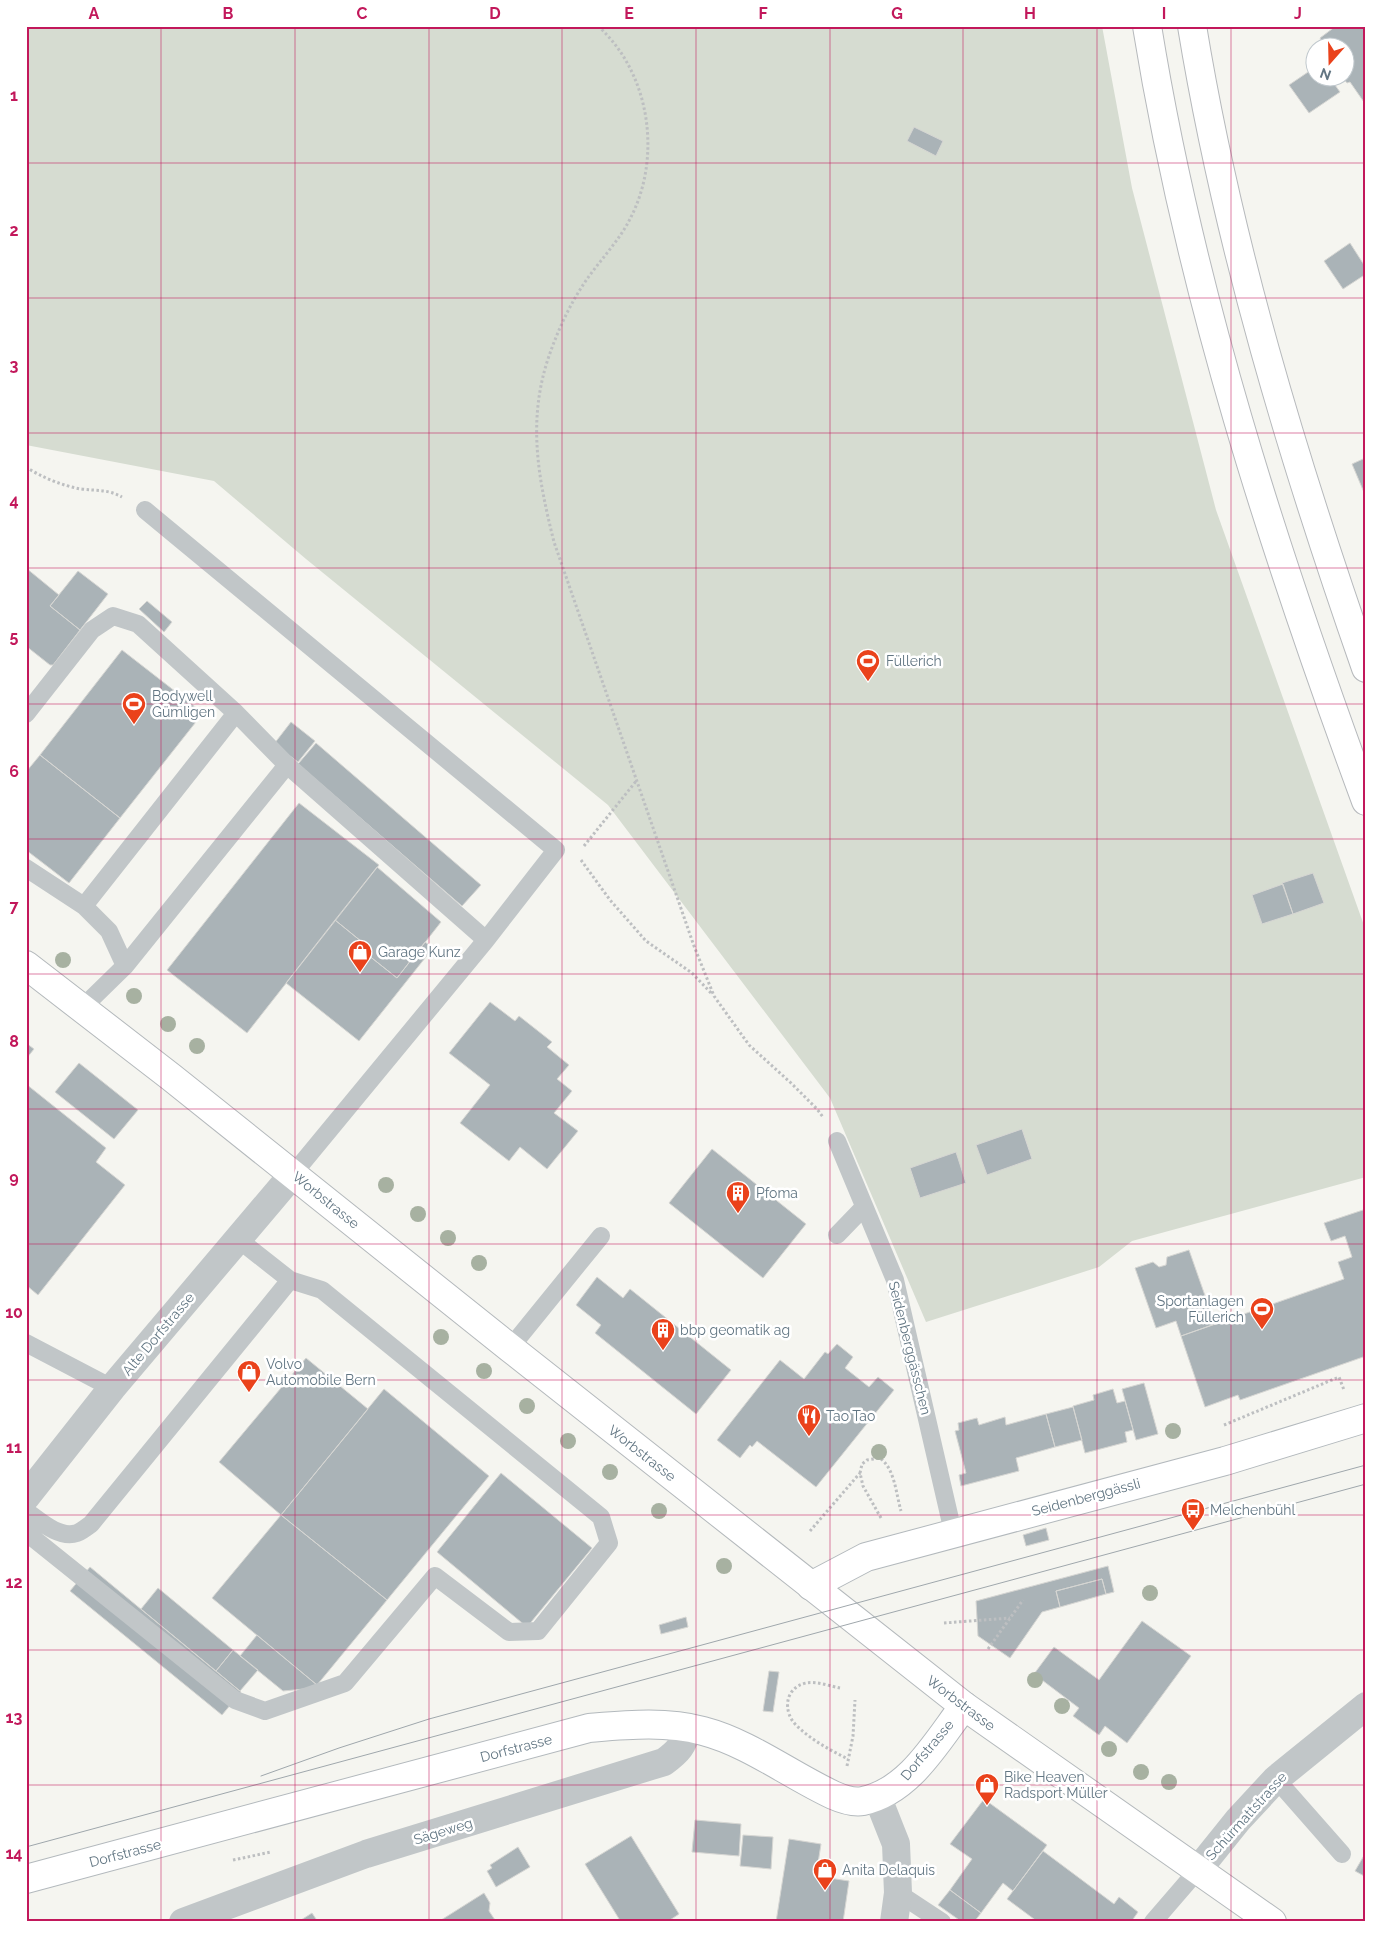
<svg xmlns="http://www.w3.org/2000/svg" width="1392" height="1948" font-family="Raleway,sans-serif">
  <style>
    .green { fill: #d6dcd1 }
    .building { fill: #aab3b7; stroke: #d6d6d3 }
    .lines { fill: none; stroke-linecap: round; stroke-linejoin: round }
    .secondary-casing { stroke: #b3b9bd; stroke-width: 30 }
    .primary-casing { stroke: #b4b9bc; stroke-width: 30 }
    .highway-casing { stroke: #b6b9bc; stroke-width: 30 }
    .path { stroke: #bdbfc1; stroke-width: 3; stroke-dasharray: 2.5 2.5; stroke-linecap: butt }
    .lane { stroke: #c1c6c8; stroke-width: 18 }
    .street { stroke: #c1c6c8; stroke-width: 28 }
    .secondary { stroke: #fff; stroke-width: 28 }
    .primary { stroke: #fff; stroke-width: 28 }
    .highway { stroke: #fff; stroke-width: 28 }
    .tram { stroke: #9fa7ac; stroke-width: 1 }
    .tree { fill: #a7b1a1 }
    .grid { fill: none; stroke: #c2185b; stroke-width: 1; stroke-opacity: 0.55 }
    .labels { text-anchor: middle; stroke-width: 5; stroke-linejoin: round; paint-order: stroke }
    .poi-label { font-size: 14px; fill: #627683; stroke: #fff; text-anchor: start }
    .street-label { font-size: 14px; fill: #627683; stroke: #fff }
    .neatline { fill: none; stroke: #c2185b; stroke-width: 2 }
    .grid-label { font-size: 16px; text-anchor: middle; font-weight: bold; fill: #c2185b }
  </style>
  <rect width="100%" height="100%" fill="#f5f5f0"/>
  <path class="green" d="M26 26H1102L1132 188 1216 510 1366 931V1177L1132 1241 1099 1267 926 1322 830 1098 608 805 306 559 214 481 26 445Z"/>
  <path class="building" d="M1336 26H1366V105L1350 82 1347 83 1343 78H1344V48H1326L1320 38Z
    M1314 68V78H1330L1340 92 1309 113 1289 85Z
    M914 127 943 141 936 156 907 141Z
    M1350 243 1366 268V274L1343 289 1324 261Z
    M1363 459 1366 465V497L1352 464Z
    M26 568 59 595 50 606 80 630 53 665H50L26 646Z
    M78 571 108 594 80 630 50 606Z
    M147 601 172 622 164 632 139 609Z
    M122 650 203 713 120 818 40 755Z
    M291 722 315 741 298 762 274 744Z
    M316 743 481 885 462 906 298 764Z
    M40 755 120 818 69 883 26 850V772Z
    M299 803 379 865 247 1033 167 970Z
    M377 867 441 922 397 978 358 947 362 942 335 920Z
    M1313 873 1324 903 1293 914 1282 883Z
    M1283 884 1293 914 1262 924 1252 895Z
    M335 920 362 942 358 947 397 978 425 942 433 948 359 1041 286 983Z
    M490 1002 515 1021 519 1016 552 1042 547 1047 569 1065 557 1079 572 1091 554 1113 578 1131 547 1169 520 1147 509 1161 460 1123 490 1085 449 1053Z
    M26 1043 34 1049 26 1059Z
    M79 1063 138 1110 114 1139 55 1092Z
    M26 1084 106 1148 96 1162 125 1185 38 1295 26 1285Z
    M1022 1129 1032 1159 987 1175 976 1145Z
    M712 1149 806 1224 763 1278 669 1203Z
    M956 1152 966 1183 920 1198 910 1168Z
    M1366 1209V1332L1364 1333 1366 1338V1356L1240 1400 1238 1395 1205 1407 1181 1336 1344 1279 1338 1262 1352 1257 1345 1236 1331 1241 1324 1223Z
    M1189 1250 1215 1324 1181 1336 1176 1321 1156 1328 1135 1268 1153 1262 1159 1267 1166 1265 1167 1257Z
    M597 1277 623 1298 630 1289 731 1370 696 1414 595 1333 601 1325 576 1305Z
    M837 1344 853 1357 845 1368 869 1387 878 1377 894 1390 816 1487 757 1441 752 1447 750 1445 740 1458 717 1440 780 1360 804 1379 825 1352 828 1354Z
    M306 1358 368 1409 281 1515 219 1462Z
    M1144 1383 1158 1434 1136 1440 1122 1389Z
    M384 1389 489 1476 387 1600 281 1515Z
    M1113 1389 1117 1403 1125 1401 1133 1430 1125 1432 1127 1442 1085 1453 1073 1406 1094 1400 1093 1395Z
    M1073 1407 1082 1440 1055 1447 1046 1414Z
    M1046 1414 1055 1447 1016 1458 1019 1471 961 1486 959 1475 966 1473 955 1431 959 1430 958 1423 977 1418 979 1425 1005 1417 1006 1425Z
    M501 1473 592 1548 527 1627 437 1552Z
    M281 1515 387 1600 317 1685 212 1598Z
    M1046 1528 1049 1540 1026 1546 1023 1535Z
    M1108 1566 1114 1592 1106 1594 1102 1579 1056 1591 1060 1607 1042 1612 1010 1658 978 1636 976 1601Z
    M90 1567 241 1692 222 1715 70 1591Z
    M1102 1579 1106 1594 1060 1607 1056 1591Z
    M158 1588 233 1650 216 1671 141 1609Z
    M686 1617 688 1627 661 1634 659 1625Z
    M1142 1621 1191 1656 1127 1743 1105 1726 1099 1735 1073 1716 1079 1708 1034 1674 1054 1647 1099 1680Z
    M257 1635 317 1685 314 1688 283 1691 240 1656Z
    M233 1650 258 1670 240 1691 216 1671Z
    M769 1671 779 1672 773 1712 763 1711Z
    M984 1799 1047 1845 1013 1891 1003 1883 981 1913 950 1890 972 1859 950 1844Z
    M695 1820 741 1824 739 1856 692 1852Z
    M743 1835 773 1837 771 1869 740 1866Z
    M631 1836 679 1914 667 1922H621L585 1864Z
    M789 1839 821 1844 816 1876 849 1881 843 1922H776Z
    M518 1847 530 1867 496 1887 487 1871 492 1868 490 1865Z
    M1043 1851 1114 1904 1119 1897 1138 1912 1131 1922H1038L1007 1899Z
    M1366 1852V1877L1355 1871Z
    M950 1890 981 1913 974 1922H962L938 1905Z
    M484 1893 490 1903 489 1911 495 1920 492 1922H438Z
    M312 1913 318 1922H298Z"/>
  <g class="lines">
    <g class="secondary-casing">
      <path id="secondary" d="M811 1586 866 1557 1225 1461 1366 1418
        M26 1879 589 1728C626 1725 666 1721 703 1731 749 1743 790 1775 833 1795 842 1799 853 1803 863 1801 910 1791 937 1741 964 1706"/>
    </g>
    <g class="primary-casing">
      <path id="primary" d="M26 965 171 1077 510 1348 964 1706 1272 1922"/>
    </g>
    <g class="highway-casing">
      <path id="highway" d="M1147 26C1190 292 1273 549 1366 801
        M1192 26C1228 245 1293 459 1366 668"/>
    </g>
    <path class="path" d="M598 26C650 73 662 156 631 217 620 240 600 260 585 282 570 304 558 330 549 356 527 420 538 478 554 542L694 946 714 996 749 1045 791 1083 817 1109 823 1117
      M26 467C41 477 63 486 81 489 97 491 107 489 122 497
      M584 846 637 780
      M581 860 610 900 646 941 692 973 712 994
      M1224 1425 1339 1377 1344 1390
      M881 1518 863 1486 860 1473 862 1464 867 1460 880 1458C895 1469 896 1494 901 1511
      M810 1531 860 1473
      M944 1623 1010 1618
      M988 1649 1023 1600
      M840 1688C830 1686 816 1681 806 1683 784 1688 783 1712 796 1725 811 1740 830 1750 848 1759
      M847 1766 853 1736 855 1700
      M233 1860 271 1852"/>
    <path class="lane" d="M145 510 556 850 486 940 293 1174
      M26 714 92 630 113 616 138 624 236 713 287 765 486 940
      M26 868 84 906 236 713
      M84 906 109 931 125 966
      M81 1009 125 966 287 765
      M837 1141 895 1280 953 1532
      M837 1235 864 1207
      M26 1343 112 1388
      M510 1348 601 1236
      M26 1511C40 1521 59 1539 77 1533 82 1531 87 1527 91 1524L290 1280 238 1239
      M26 1521 33 1538 235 1700 265 1711 345 1683 435 1576 509 1632 538 1631 609 1543 601 1517 322 1290 290 1280
      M1276 1779 1342 1854
      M898 1893 942 1922
      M1153 1922 1197 1871"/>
    <path class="street" d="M26 1497 112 1388 293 1174
      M877 1796 896 1844 898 1893 894 1922
      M1197 1871 1238 1820 1276 1779 1366 1706
      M183 1922 366 1854 664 1762C679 1751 683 1746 688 1728"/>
    <use href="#secondary" class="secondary"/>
    <use href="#primary" class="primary"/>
    <use href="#highway" class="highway"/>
    <path class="tram" d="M261 1776 339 1748 429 1719 1366 1465
      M26 1847 1366 1484"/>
  </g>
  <g class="tree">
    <circle cx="63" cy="960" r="8"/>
    <circle cx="134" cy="996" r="8"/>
    <circle cx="168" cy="1024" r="8"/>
    <circle cx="197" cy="1046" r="8"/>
    <circle cx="386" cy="1185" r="8"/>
    <circle cx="418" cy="1214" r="8"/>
    <circle cx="448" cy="1238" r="8"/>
    <circle cx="479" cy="1263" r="8"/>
    <circle cx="441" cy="1337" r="8"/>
    <circle cx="484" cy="1371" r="8"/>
    <circle cx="527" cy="1406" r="8"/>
    <circle cx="1173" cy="1431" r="8"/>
    <circle cx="568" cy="1441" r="8"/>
    <circle cx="879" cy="1452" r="8"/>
    <circle cx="610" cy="1472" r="8"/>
    <circle cx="659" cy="1511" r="8"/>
    <circle cx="724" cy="1566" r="8"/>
    <circle cx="1150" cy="1593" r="8"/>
    <circle cx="1035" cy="1680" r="8"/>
    <circle cx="1062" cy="1706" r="8"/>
    <circle cx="1109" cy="1749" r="8"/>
    <circle cx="1141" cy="1772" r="8"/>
    <circle cx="1169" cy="1782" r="8"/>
  </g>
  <path class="grid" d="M161 26V1922M295 26V1922M429 26V1922M562 26V1922M696 26V1922M830 26V1922M963 26V1922M1097 26V1922M1231 26V1922M26 163H1366M26 298H1366M26 433H1366M26 568H1366M26 704H1366M26 839H1366M26 974H1366M26 1109H1366M26 1244H1366M26 1380H1366M26 1515H1366M26 1650H1366M26 1785H1366"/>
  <defs>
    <g id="stadium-pin" transform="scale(1.25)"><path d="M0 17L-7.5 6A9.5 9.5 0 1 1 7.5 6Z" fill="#ea421b" stroke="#fff"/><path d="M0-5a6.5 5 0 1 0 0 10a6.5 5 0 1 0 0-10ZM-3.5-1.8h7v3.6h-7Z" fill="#fff"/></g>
    <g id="shop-pin" transform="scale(1.25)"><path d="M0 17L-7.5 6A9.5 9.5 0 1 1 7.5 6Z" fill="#ea421b" stroke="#fff"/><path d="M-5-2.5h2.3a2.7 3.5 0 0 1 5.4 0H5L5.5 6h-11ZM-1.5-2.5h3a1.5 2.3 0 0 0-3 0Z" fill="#fff"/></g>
    <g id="building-pin" transform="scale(1.25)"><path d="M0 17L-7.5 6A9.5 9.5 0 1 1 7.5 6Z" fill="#ea421b" stroke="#fff"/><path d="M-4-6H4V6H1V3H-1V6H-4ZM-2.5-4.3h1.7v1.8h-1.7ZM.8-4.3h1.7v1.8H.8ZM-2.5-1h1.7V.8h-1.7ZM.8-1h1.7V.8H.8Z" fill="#fff"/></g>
    <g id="restaurant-pin" transform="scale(1.25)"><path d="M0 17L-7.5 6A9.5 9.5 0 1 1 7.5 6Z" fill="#ea421b" stroke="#fff"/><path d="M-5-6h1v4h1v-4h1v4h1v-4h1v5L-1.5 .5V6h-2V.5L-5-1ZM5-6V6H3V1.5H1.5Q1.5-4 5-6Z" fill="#fff"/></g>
    <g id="bus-pin" transform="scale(1.25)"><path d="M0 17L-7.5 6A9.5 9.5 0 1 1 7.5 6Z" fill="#ea421b" stroke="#fff"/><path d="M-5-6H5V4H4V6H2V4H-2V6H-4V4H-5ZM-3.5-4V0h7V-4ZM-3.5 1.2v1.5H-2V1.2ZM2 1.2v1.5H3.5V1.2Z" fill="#fff"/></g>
  </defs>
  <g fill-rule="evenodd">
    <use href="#stadium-pin" x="868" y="661"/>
    <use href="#stadium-pin" x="134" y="704"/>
    <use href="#shop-pin" x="360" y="952"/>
    <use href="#building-pin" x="738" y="1193"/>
    <use href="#stadium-pin" x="1262" y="1309"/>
    <use href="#building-pin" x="663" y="1330"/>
    <use href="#shop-pin" x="249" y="1372"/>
    <use href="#restaurant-pin" x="809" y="1416"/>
    <use href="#bus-pin" x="1193" y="1510"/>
    <use href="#shop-pin" x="987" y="1785"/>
    <use href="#shop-pin" x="825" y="1870"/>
  </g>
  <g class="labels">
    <g class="poi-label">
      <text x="886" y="666">Füllerich</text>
      <text x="152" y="701">Bodywell<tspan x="152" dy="16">Gümligen</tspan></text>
      <text x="378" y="957">Garage Kunz</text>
      <text x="756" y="1198">Pfoma</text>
      <text x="1244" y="1306" text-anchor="end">Sportanlagen<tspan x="1244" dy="16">Füllerich</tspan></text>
      <text x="680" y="1335">bbp geomatik ag</text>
      <text x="266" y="1369">Volvo<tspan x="266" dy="16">Automobile Bern</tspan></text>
      <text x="826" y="1421">Tao Tao</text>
      <text x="1210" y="1515">Melchenbühl</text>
      <text x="1004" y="1782">Bike Heaven<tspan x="1004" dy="16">Radsport Müller</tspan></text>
      <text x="842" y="1875">Anita Delaquis</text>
    </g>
    <g class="street-label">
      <text transform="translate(326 1200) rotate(39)" y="5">Worbstrasse</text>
      <text transform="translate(158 1334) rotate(-50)" y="5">Alte Dorfstrasse</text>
      <text transform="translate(910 1348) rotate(76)" y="5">Seidenberggässchen</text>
      <text transform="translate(642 1453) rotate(38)" y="5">Worbstrasse</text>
      <text transform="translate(1086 1497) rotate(-15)" y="5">Seidenberggässli</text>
      <text transform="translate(961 1703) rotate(37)" y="5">Worbstrasse</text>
      <text transform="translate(516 1748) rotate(-15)" y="5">Dorfstrasse</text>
      <text transform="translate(927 1750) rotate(-50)" y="5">Dorfstrasse</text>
      <text transform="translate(1246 1816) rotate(-48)" y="5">Schürmattstrasse</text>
      <text transform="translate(443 1831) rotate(-17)" y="5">Sägeweg</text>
      <text transform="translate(125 1853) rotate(-15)" y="5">Dorfstrasse</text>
    </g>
  </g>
  <rect width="1392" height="1948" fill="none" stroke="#ffffff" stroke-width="55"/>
  <g transform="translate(1330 62) rotate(200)"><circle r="24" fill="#ffffff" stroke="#c0c8cd"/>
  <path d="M0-4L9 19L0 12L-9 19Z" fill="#ea421b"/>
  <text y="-8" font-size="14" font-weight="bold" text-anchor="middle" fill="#627683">N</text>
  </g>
  <rect x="28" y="28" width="1336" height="1892" class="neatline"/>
  <g class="grid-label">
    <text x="94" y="19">A</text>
    <text x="228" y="19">B</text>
    <text x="362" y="19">C</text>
    <text x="495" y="19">D</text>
    <text x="629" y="19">E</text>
    <text x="763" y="19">F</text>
    <text x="897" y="19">G</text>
    <text x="1030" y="19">H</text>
    <text x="1164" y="19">I</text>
    <text x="1298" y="19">J</text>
    <text x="14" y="101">1</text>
    <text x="14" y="236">2</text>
    <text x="14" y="371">3</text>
    <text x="14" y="506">4</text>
    <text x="14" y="642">5</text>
    <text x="14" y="777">6</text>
    <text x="14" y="912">7</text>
    <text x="14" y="1047">8</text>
    <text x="14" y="1183">9</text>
    <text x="14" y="1318">10</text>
    <text x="14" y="1453">11</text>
    <text x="14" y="1588">12</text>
    <text x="14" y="1723">13</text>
    <text x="14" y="1859">14</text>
  </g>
</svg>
